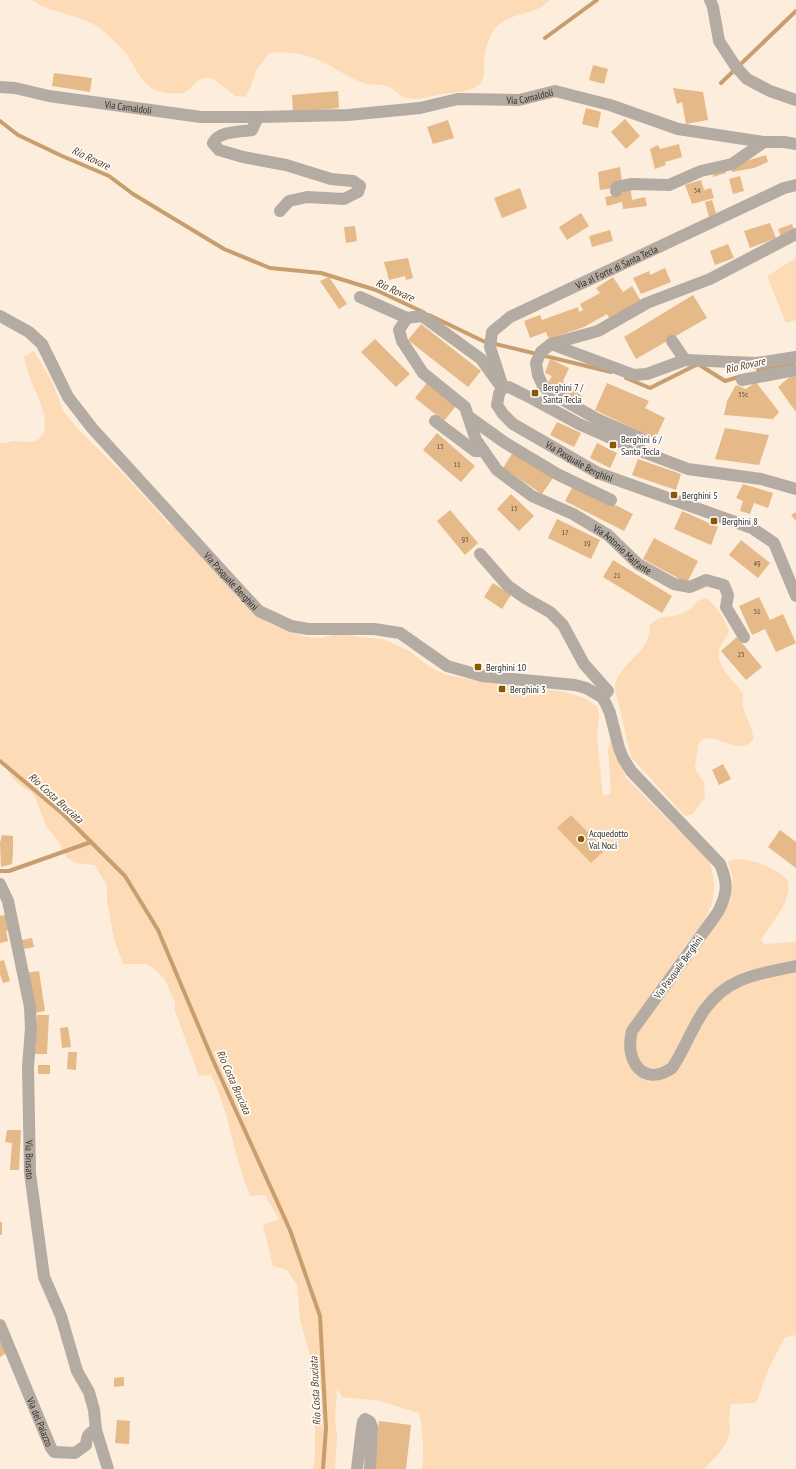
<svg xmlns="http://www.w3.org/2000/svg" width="796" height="1469" font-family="'PT Sans Narrow',sans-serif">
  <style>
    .green { fill: #fcdbb6 }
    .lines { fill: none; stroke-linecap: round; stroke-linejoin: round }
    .stream { stroke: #c99e6e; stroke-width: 4 }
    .building { fill: #e5b988 }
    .minor { stroke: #b4aba2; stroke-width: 12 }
    .poi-dot { fill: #8b5703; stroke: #fdfdfd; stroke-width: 1.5 }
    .labels { text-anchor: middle; stroke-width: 3.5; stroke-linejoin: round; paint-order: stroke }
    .number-label { font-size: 8px; fill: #60503e }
    .street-label { font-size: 10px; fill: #342d25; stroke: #fdfdfd }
    .poi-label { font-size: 10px; fill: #342d25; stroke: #fdfdfd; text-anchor: start }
    .water-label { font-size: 11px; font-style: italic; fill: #5f411b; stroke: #fdfdfd }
  </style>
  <rect width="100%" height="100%" fill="#fceddc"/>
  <path class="green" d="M32 0H550C546 3 541 8 535 10 520 16 503 16 493 31 488 39 485 51 484 60 484 70 486 81 476 87 467 93 453 92 443 94 432 95 419 101 407 98 400 97 396 90 389 87 382 83 376 86 369 84 356 82 341 72 331 66 313 55 289 50 269 53L257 69 250 88 245 97 235 96 218 82 208 77C206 78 202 78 199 80 193 83 190 91 183 93 178 94 172 93 167 93 141 90 138 69 125 52 120 46 104 31 98 27 78 14 52 14 32 0Z
    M796 258V320L786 323 767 276Z
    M34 351 51 380 64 412 78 429 128 479 169 524 175 526 243 604 270 624 305 637 321 638 341 633 359 637 383 639 409 651 430 667 446 675 484 682 565 692 584 698 597 706 599 714 597 738 603 796 611 794 608 749 611 739 626 778 673 825 696 845 710 862 713 875 714 889 712 904 701 926 689 940 625 1033C622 1051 635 1064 644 1078L684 1058 695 1040 699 1025 721 999 736 989 751 981 796 971V1335L785 1337 769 1368 756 1403 731 1404 729 1419 730 1431 726 1443 719 1453 704 1469H422C424 1450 423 1431 419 1413L380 1401 342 1397 337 1388 335 1420 337 1436 335 1469H313L315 1455V1423L318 1386 300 1319 297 1285 287 1270 273 1266 263 1225 279 1219 265 1195 250 1196C247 1187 243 1178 241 1170 231 1138 226 1105 211 1075L199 1076 175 1011V1002L165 980 157 971 147 964H123L114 939 107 900V886L95 865 76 863 67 858 59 842 47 828 34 795 14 780 7 769 0 763V443C6 444 10 441 15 441 23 441 32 445 39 439 54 426 37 395 31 381 28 374 26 365 24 357Z
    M706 598C717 607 724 618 729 631 727 637 722 642 720 647 713 664 734 681 743 693 743 697 742 702 743 706 745 718 754 727 753 740 739 754 726 740 710 738 708 738 704 739 701 740L698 745 695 768 704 783 705 797 693 814 685 816 631 757 618 701C604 670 643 661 649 634 650 632 650 628 650 625L659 618 679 615 691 609 697 601Z
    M736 859C756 860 773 867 788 880 788 885 789 891 787 896 783 911 769 926 761 940L765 944 795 942 796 940V961L745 971 724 982 704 1000 690 1022 681 1044 666 1066 656 1070 646 1069 638 1060 635 1051V1040L644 1020 720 918 731 900 733 879 728 862Z"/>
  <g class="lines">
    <path class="stream" d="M545 38 597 0
      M721 83 796 11
      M0 121 18 135 62 156 109 176 133 194 224 249 270 268 321 273 376 290 423 312
      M429 315 483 341 611 372
      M758 371 779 366 794 365
      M626 378 650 388 698 364 725 381 742 376
      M0 761 63 814 125 876 158 930 212 1058 290 1230 320 1316 326 1428 323 1469
      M0 871H9L91 842"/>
  </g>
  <path class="building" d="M593 65 608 69 604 84 589 80Z
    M54 73 92 78 90 92 52 86Z
    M673 88 703 92 708 120 686 124 682 102 677 104Z
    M338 91 339 108 293 112 292 95Z
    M586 108 601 112 598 128 582 124Z
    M625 119 640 136 626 149 611 132Z
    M448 120 454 138 433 144 427 127Z
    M679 144 682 157 665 162 666 165 655 169 650 149 658 145 660 149Z
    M766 155 768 162 754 168 732 172 730 166Z
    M724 166 726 173 713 177 712 169Z
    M620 167 622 182 614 188 600 190 598 172Z
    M740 176 744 191 733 194 729 179Z
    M701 180 704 190 711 188 714 198 692 204 685 185Z
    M630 186 632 200 645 197 647 206 623 209 622 202 607 206 605 197 619 194Z
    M520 188 527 208 502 218 494 198Z
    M712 200 716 213 709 217 705 202Z
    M581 213 589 226 567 240 559 227Z
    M770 223 776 238 750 248 744 231Z
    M792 224 795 232 781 237 778 229Z
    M355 226 357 241 346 243 344 227Z
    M610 230 613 241 592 247 589 236Z
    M728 244 734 258 715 265 710 251Z
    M408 258 413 278 406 280 405 276 389 280 384 262Z
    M665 268 671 282 641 294 633 278 649 271 650 275Z
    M329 277 347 304 339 309 320 281Z
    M613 277 623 292 632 286 641 301 611 321 607 314 584 327 549 339 546 332 530 338 524 321 540 315 542 320 578 307 579 312 583 310 580 304 600 293 596 288Z
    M693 295 707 318 636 359 624 337Z
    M421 324 481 371 468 387 408 340Z
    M375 339 410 374 396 387 361 352Z
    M550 359 569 368 563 381 582 396 575 404 547 384 552 376 545 373Z
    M794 373 796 376V412L778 387Z
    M756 382 779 412 773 419 724 415 727 401 736 385 746 389Z
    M427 383 456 406 444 421 415 398Z
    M607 383 649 401 645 408 665 418 655 439 595 410Z
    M557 422 581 433 574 447 550 435Z
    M725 428 769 435 759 465 715 459Z
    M437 433 475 466 461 482 423 450Z
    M597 443 617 453 610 468 590 458Z
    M515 449 555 475 542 494 503 468Z
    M638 459 681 474 676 490 632 475Z
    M574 484 633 514 624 531 565 501Z
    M743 484 773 493 768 508 754 503 750 514 740 511 743 501 736 498Z
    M511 494 534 516 519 531 497 509Z
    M450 510 478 543 465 555 437 521Z
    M682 511 718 527 711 545 674 529Z
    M796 512V521L791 515Z
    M557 519 600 540 591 559 548 538Z
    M654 538 698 561 687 583 643 559Z
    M741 540 770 563 758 578 729 555Z
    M613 560 672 596 662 613 603 577Z
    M493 583 511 595 502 609 484 597Z
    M759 597 770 620 783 614 796 643 776 652 765 629 752 635 739 606Z
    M737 637 762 667 746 680 721 651Z
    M723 764 731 779 719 785 712 770Z
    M571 815 605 850 591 863 557 828Z
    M780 830 796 842V868L768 847Z
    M2 835 13 836V853L12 864 1 867 0 843Z
    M9 914 13 929 6 931 8 941 0 943V916Z
    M32 938 34 947 24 949 22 940Z
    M4 960 10 981 3 983 0 974V961Z
    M39 971 45 1011 33 1013 25 973Z
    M37 1015H49L47 1054H35Z
    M68 1027 71 1047 62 1048 60 1028Z
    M68 1052H77L76 1070 67 1069Z
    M38 1065H50V1074H38Z
    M7 1130H21L19 1170H10L12 1143 5 1142Z
    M0 1222H2V1235H0Z
    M0 1333 11 1350 0 1357Z
    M124 1377V1386L114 1387V1378Z
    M117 1420 130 1421 129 1444 115 1443Z
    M379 1421 411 1425 406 1469H374Z"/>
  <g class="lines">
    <g class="minor">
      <path d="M710 0 713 7 719 41 736 67 747 79 770 91 796 100"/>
      <path id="s1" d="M0 87 15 88 49 96 201 117H258L348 115 420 108 458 99 519 100 555 91 610 105 678 129 764 142H784L796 144"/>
      <path d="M258 117 252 130C239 132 219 131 213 143L219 150 243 157 286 165 331 179 353 181 360 186 358 192 344 199 307 197 289 201 280 211"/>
      <path d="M616 191 617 187 632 184 669 185 701 171 732 164 764 142"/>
      <path d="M360 297 407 318"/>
      <path id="s2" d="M0 316 29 332 42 344 68 397 92 428 234 584 259 611 291 626 308 629H374L400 633 447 666 482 676 575 685 586 688 602 697 606 704 610 713 619 748 623 758 631 771 720 864C728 883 728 893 718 912L632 1031C624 1060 643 1088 672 1068 685 1049 692 1027 705 1009 729 976 759 974 796 966"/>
      <path d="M672 341 685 360"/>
      <path d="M551 344 634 375 647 374 685 360 757 363 796 357"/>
      <path d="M742 380 796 370"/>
      <path id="s3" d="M501 381 490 347 492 332 510 317 784 188 796 185"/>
      <path id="s4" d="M502 388 481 359 422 316 407 318 399 330 402 341 423 373 465 407 476 440 497 470 532 496 573 514 608 535 638 564 674 584 690 587 706 580 724 585 728 595 726 607 744 637"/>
      <path id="s5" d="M502 388 499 394 497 405 503 414 513 424 598 473 752 528 774 543 796 596"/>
      <path d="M502 388 509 387 531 398 579 424 638 450 688 469 761 479 796 489"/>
      <path d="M469 417 504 442 557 474 611 500"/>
      <path d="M435 421 475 451H484"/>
      <path d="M638 450 640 438 597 419 551 393 543 386 538 375 536 363 541 352 551 344 598 331 647 303 710 279 796 234"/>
      <path d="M480 554 508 586 525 598 550 612 563 625 584 664 608 691 602 697"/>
      <path id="s6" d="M0 884 8 901 30 1007 31 1028 28 1067 30 1173 44 1277 61 1316 77 1371 89 1392 94 1410 96 1430 108 1469"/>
      <path id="s7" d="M0 1325 51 1448 54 1452 75 1453 86 1445C87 1436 88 1433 96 1430"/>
      <path d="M357 1469 362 1427 363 1422 365 1419 370 1422 372 1427 370 1469"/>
    </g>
  </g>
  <g class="poi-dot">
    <rect x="531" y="389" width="8" height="8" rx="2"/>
    <rect x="609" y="441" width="8" height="8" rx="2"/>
    <rect x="670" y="491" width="8" height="8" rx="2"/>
    <rect x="710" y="517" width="8" height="8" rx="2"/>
    <rect x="474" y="663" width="8" height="8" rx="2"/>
    <rect x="498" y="685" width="8" height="8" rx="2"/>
    <circle cx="581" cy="839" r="4"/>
  </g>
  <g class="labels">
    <g class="number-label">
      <text x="697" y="193">34</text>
      <text x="743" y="397">35c</text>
      <text x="440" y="449">13</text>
      <text x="457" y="467">11</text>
      <text x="514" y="511">15</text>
      <text x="565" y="535">17</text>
      <text x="465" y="542">93</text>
      <text x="587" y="546">19</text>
      <text x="757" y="566">49</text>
      <text x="617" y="578">21</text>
      <text x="757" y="614">51</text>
      <text x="741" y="657">25</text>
    </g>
    <g class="street-label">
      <text dy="4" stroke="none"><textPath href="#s1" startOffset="534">Via Camaldoli</textPath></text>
      <text dy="4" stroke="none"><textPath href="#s1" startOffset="130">Via Camaldoli</textPath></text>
      <text dy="4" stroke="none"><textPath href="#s3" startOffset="192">Via al Forte di Santa Tecla</textPath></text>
      <text dy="4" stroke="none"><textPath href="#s5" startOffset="119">Via Pasquale Berghini</textPath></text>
      <text dy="4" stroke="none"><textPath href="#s4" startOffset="463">Via Antonio Malfante</textPath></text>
      <text dy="4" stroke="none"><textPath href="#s2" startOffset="356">Via Pasquale Berghini</textPath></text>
      <text transform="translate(678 967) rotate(-54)" y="4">Via Pasquale Berghini</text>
      <text dy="4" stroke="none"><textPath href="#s6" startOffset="280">Via Brusato</textPath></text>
      <text dy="4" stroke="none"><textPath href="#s7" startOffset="105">Via del Palazzo</textPath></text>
    </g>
    <g class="poi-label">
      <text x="543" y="391">Berghini 7 /<tspan x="543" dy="12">Santa Tecla</tspan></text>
      <text x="621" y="443">Berghini 6 /<tspan x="621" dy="12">Santa Tecla</tspan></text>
      <text x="682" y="499">Berghini 5</text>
      <text x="722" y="525">Berghini 8</text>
      <text x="486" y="671">Berghini 10</text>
      <text x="510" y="693">Berghini 3</text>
      <text x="589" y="837">Acquedotto<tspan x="589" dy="12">Val Noci</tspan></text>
    </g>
    <g class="water-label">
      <text transform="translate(91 158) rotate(25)" y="4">Rio Rovare</text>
      <text transform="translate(395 290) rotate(24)" y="4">Rio Rovare</text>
      <text transform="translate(745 365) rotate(-13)" y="4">Rio Rovare</text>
      <text transform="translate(56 798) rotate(42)" y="4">Rio Costa Bruciata</text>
      <text transform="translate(234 1082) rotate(66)" y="4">Rio Costa Bruciata</text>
      <text transform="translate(315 1391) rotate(-93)" y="4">Rio Costa Bruciata</text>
    </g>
  </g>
</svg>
